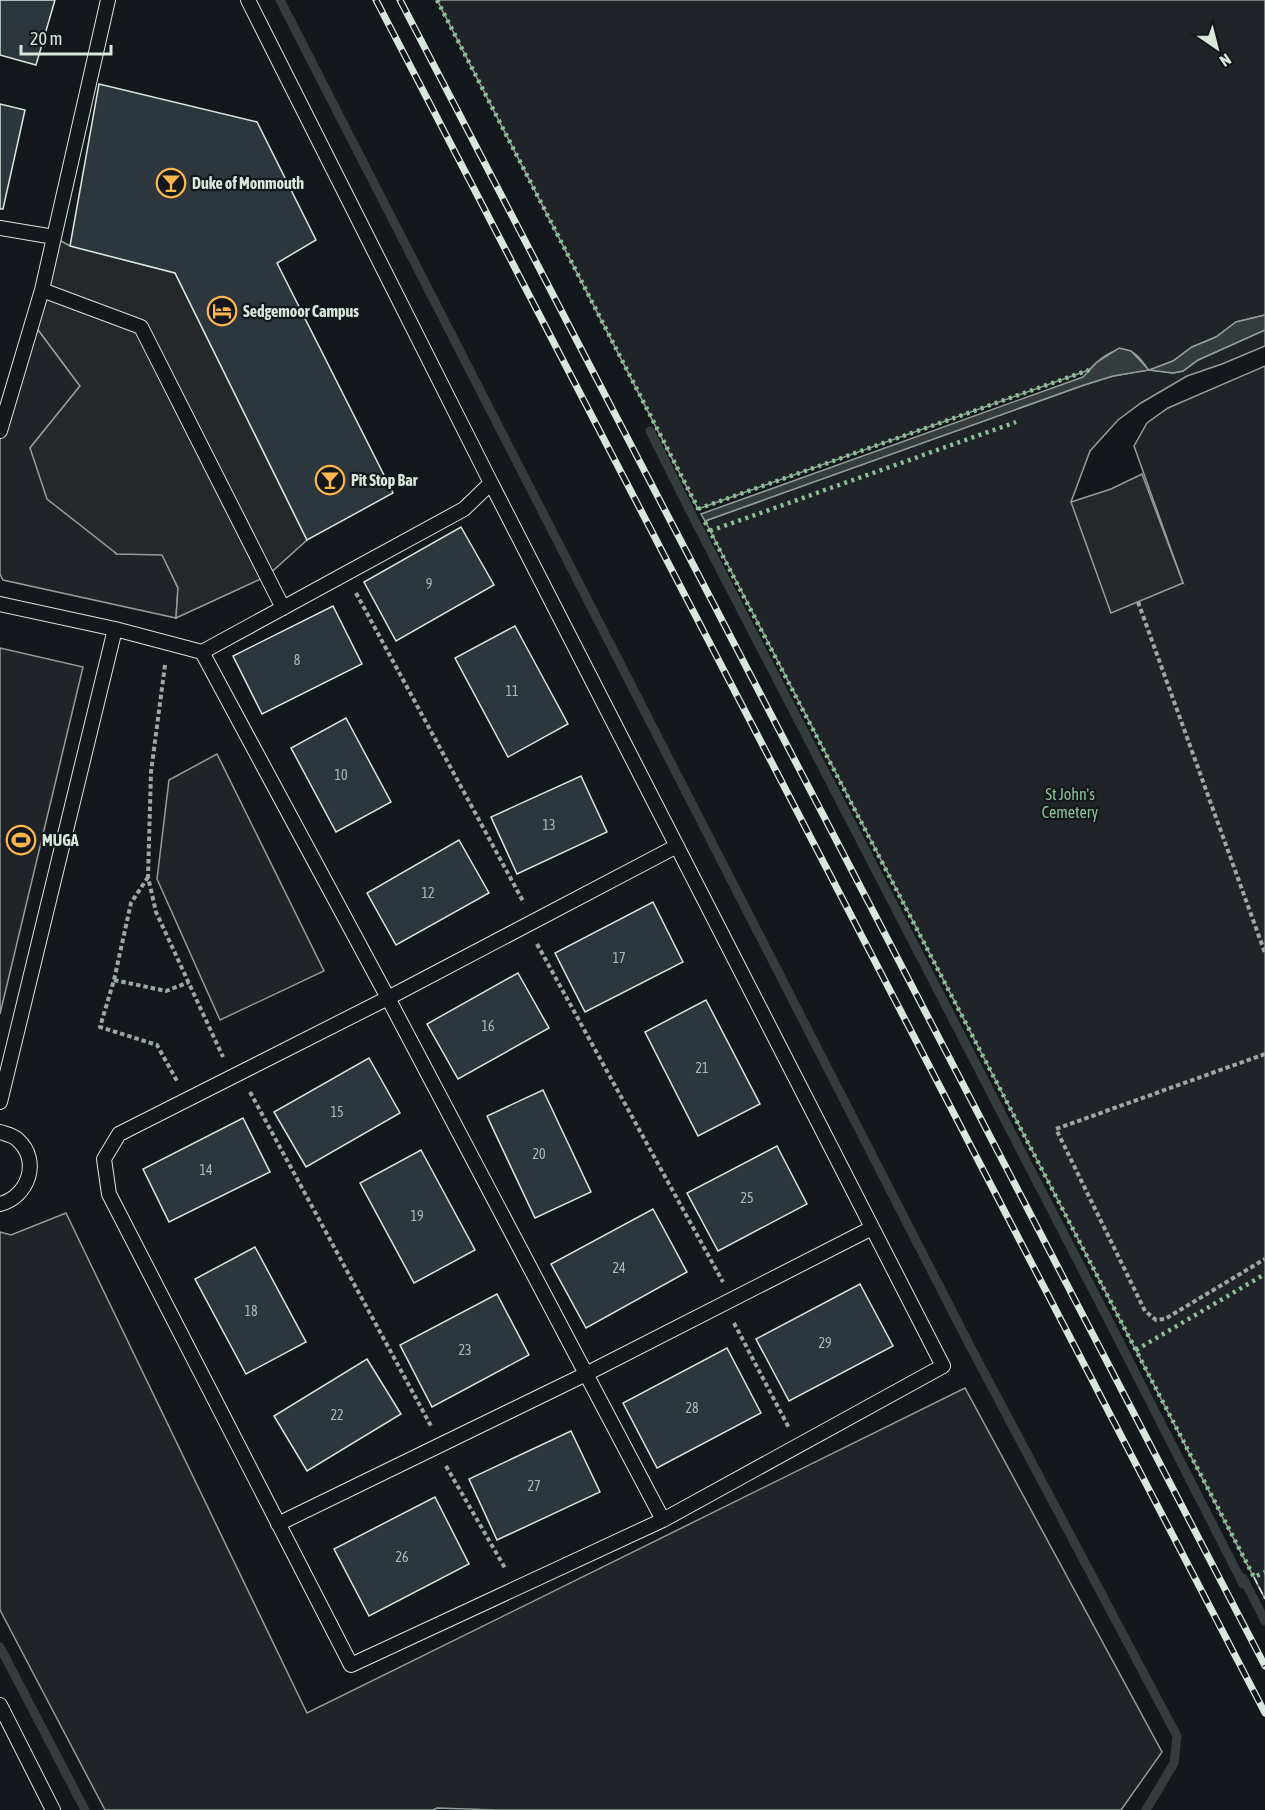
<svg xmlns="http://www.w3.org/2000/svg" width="1265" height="1810" font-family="'Asap Condensed',sans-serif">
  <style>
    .green { fill: #202428; stroke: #939e99; stroke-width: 1.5 }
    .parking { fill: #24282b; stroke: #939e99; stroke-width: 1.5 }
    .water { fill: #363b3e; stroke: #939e99; stroke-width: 1.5 }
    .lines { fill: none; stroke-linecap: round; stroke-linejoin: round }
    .stream { stroke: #363b3e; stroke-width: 9 }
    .building { fill: #2c363c; stroke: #d8e6dc; stroke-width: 1.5 }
    .lane-casing { stroke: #d8e6dc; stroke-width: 16 }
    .path { stroke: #9da8a2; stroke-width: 4; stroke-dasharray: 4.5 3; stroke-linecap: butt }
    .lane { stroke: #14181c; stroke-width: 14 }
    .rail-casing { stroke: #d8e6dc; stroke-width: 7 }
    .rail { stroke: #14181c; stroke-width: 4.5; stroke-dasharray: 14; stroke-linecap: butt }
    .hedge { stroke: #8ac095; stroke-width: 4.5; stroke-dasharray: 3 4.5; stroke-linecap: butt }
    .fence { stroke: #d8e6dc; stroke-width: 1.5; stroke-dasharray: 8 3; stroke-linecap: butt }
    .labels { text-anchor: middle; stroke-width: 4.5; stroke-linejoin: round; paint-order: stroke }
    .number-label { font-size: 14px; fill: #adbab4 }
    .poi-label { font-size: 16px; font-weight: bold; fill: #d8e6dc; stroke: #14181c; text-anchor: start }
    .park-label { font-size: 16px; fill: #8ac095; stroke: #14181c }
  </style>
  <rect width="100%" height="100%" fill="#14181c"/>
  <path class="green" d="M437 0H1265V315L1236 322 1216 337 1192 347 1173 361 1150 370 1173 373 1183 371 1198 360 1265 330V346L1222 364 1187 376 1141 403 1118 420 1090 451 1071 502 1183 583 1134 446 1147 423 1168 408 1265 366V1599L705 521 1084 385 1113 376 1148 370C1130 338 1110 348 1089 370L698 509Z
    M33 323 80 386 30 448 116 554H162L178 588 176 618 3 580 0 574V431Z
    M0 648 83 667 0 1014Z
    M217 754 324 971 220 1020 157 879 169 780Z
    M66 1213 307 1713 965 1388 1162 1752 1121 1810H497L437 1808 433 1810H105L0 1610V1232L11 1235Z"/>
  <path class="parking" d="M54 237 70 246 175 273 307 540 267 576 176 618 178 588 162 555 117 554 47 499 30 448 80 386 33 323Z
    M1142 474 1183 583 1111 613 1071 502 1111 489Z"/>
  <path class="water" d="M1265 315V330L1198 360 1183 371 1173 373 1149 370 1113 376 1084 385 705 521 701 514 1083 377 1097 362 1119 348 1131 351 1149 370 1173 361 1192 347 1216 337 1236 322Z"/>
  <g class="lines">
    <path class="stream" d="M280 0 969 1344 1177 1736 1174 1763 1146 1810
      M650 431 691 513 1112 1327 1243 1584
      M1243 1578 1265 1621
      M0 1647 85 1810"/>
  </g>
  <path class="building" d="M0 0H55L36 65 0 55Z
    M99 84 257 122 316 240 277 263 393 493 307 540 175 273 70 246Z
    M0 104 25 110 3 209H0Z
    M461 527 494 585 396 641 364 582Z
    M333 606 362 664 262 714 233 656Z
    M515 626 568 724 508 757 455 658Z
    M346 718 391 802 336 832 291 748Z
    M581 776 607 832 517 874 491 817Z
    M459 840 489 893 396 945 367 893Z
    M653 902 683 962 585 1012 555 953Z
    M518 973 549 1028 458 1079 427 1024Z
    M706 1000 760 1104 698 1136 645 1032Z
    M369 1058 400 1113 306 1167 274 1112Z
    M543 1090 591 1192 535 1218 487 1116Z
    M243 1118 270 1172 169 1222 143 1169Z
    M777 1146 807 1204 718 1251 687 1193Z
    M421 1150 475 1250 414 1283 360 1183Z
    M653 1209 687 1272 586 1328 551 1264Z
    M255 1247 306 1342 246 1374 195 1279Z
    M860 1284 893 1346 789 1401 756 1339Z
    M497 1294 529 1355 432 1407 400 1345Z
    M727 1348 761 1413 657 1468 623 1403Z
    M367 1359 401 1414 307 1471 274 1416Z
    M571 1431 600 1492 497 1540 469 1479Z
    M435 1497 469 1564 369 1616 334 1549Z"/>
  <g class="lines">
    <g class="lane-casing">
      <path id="lane" d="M0 228 54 237
        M42 290 141 327 283 608
        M0 431 42 290 108 0
        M491 483 943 1366 663 1520 351 1665 109 1194 104 1159 119 1134 388 998 677 846
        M0 604 115 629 0 1102
        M115 629 202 652 464 509 491 483 248 0
        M202 652 388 998 663 1520
        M0 1132C6 1134 13 1135 18 1140 41 1161 28 1197 0 1204
        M278 1524 586 1374 872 1228
        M0 1705 53 1810"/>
    </g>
    <path class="path" d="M356 593 524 903
      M1138 602 1265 953
      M165 665 151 772 148 877 156 912 223 1057
      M148 877 131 903 114 980 100 1027 157 1045 177 1081
      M537 944 723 1282
      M114 980 166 991 189 982
      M1265 1054 1056 1129 1145 1311 1156 1320 1165 1319 1265 1259
      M250 1092 431 1426
      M734 1323 789 1428
      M446 1466 505 1568"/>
    <use href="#lane" class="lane"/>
    <g class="rail-casing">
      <path id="rail" d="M376 0 1265 1713
        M400 0 1265 1666"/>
    </g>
    <use href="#rail" class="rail"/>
    <path class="hedge" d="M437 0 701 514
      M698 509 1089 370
      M705 522 1254 1577 1265 1572
      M710 531 1016 422
      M1136 1350 1265 1274"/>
    <path class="fence" d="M1254 1577 1265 1599"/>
  </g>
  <defs>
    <g id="bar-ring" transform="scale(1.5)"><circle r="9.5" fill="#14181c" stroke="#ffb74d" stroke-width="1.5"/><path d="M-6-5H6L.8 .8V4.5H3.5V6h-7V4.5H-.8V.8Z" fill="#ffb74d"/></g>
    <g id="hotel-ring" transform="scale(1.5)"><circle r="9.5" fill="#14181c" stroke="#ffb74d" stroke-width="1.5"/><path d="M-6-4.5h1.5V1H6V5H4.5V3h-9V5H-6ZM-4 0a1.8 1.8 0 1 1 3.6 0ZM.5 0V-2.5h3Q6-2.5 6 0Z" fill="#ffb74d"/></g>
    <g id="stadium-ring" transform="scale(1.5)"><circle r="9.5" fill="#14181c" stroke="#ffb74d" stroke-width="1.5"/><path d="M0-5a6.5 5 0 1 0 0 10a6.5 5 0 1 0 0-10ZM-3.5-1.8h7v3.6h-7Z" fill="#ffb74d"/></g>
  </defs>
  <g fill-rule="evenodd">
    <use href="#bar-ring" x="171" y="183"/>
    <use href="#hotel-ring" x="222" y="311"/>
    <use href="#bar-ring" x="330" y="480"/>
    <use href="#stadium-ring" x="21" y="840"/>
  </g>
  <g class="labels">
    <g class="number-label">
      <text x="429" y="589">9</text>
      <text x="297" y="665">8</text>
      <text x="512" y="696">11</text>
      <text x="341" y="780">10</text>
      <text x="549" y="830">13</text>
      <text x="428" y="898">12</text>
      <text x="619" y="963">17</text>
      <text x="488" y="1031">16</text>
      <text x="702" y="1073">21</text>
      <text x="337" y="1117">15</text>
      <text x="539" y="1159">20</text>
      <text x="206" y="1175">14</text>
      <text x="747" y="1203">25</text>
      <text x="417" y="1221">19</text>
      <text x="619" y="1273">24</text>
      <text x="251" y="1316">18</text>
      <text x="825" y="1348">29</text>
      <text x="465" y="1355">23</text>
      <text x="692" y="1413">28</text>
      <text x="337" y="1420">22</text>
      <text x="534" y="1491">27</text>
      <text x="402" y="1562">26</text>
    </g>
    <g class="poi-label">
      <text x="192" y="189">Duke of Monmouth</text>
      <text x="243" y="317">Sedgemoor Campus</text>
      <text x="351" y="486">Pit Stop Bar</text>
      <text x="42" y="846">MUGA</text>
    </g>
    <g class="park-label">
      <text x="1070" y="800">St John's<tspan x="1070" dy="18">Cemetery</tspan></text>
    </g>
  </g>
  <g transform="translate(1217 48) rotate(145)" stroke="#14181c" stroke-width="4.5" paint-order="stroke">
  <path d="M0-4.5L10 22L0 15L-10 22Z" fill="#d8e6dc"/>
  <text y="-9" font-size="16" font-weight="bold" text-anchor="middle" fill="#d8e6dc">N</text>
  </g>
  <path d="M21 45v9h90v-9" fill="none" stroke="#d8e6dc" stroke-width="3"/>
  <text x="30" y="45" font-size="18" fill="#d8e6dc" stroke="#14181c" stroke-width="4.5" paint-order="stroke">20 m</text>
</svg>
